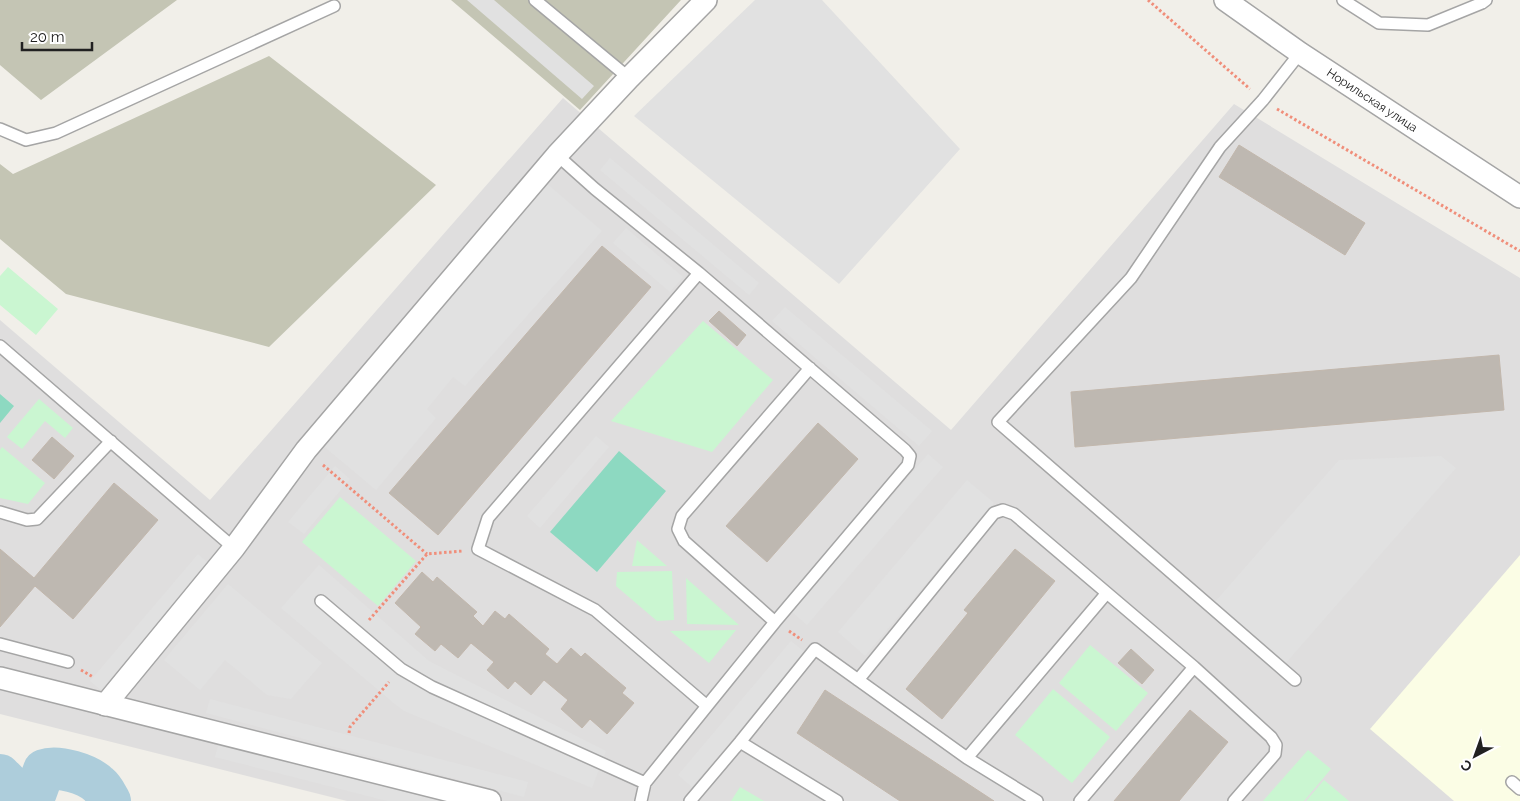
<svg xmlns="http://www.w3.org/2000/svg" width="1520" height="801" font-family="Raleway,sans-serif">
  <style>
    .residential { fill: #dfdede }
    .education { fill: #fbfde5 }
    .construction { fill: #c4c5b4 }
    .park { fill: #caf6d1 }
    .pitch { fill: #8dd9c1 }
    .parking { fill: #e1e1e1 }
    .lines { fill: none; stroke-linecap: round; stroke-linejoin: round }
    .river { stroke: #adcddb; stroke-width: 42 }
    .building { fill: #beb8b1; stroke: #c2b7ac }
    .lane-casing { stroke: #a5a5a5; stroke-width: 14 }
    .street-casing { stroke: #a5a5a5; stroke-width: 24 }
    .path { stroke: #f08e7a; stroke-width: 3; stroke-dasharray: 2.5 2.5; stroke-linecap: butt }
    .lane { stroke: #fff; stroke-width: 11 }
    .street { stroke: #fff; stroke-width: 21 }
    .labels { text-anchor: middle; stroke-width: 4.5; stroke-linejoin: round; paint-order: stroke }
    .street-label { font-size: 12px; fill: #212121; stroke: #fff }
  </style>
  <rect width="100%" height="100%" fill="#f1efe9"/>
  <path class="residential" d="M563 98 951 430 1234 104 1520 278V801H347L0 714V320L210 500Z"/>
  <path class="education" d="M1520 555V801H1454L1370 729Z"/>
  <path class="construction" d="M0 0H177L41 100 0 65Z
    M451 0H681L580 110Z
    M269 56 436 185 269 347 66 294 0 239V164L13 174Z"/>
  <path class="park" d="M8 267 58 309 36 335 0 305V276Z
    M703 321 773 380 712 452 611 421Z
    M39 399 73 428 65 438 45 421 22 449 7 437Z
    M2 447 45 483 28 504 0 498V450Z
    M340 497 416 561 378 606 302 542Z
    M637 540 667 566H632Z
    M672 571 674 620 657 621 616 586 617 572Z
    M686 578 739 625 687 624Z
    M736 630 709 663 670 631Z
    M1090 645 1148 693 1116 731 1059 683Z
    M1053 689 1110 737 1072 783 1015 735Z
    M1308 750 1331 769 1304 801H1263Z
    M1324 780 1349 801H1306Z
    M740 787 764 801H731Z"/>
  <path class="pitch" d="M0 394 14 406 0 423Z
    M619 451 666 491 597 572 550 532Z"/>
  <path class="parking" d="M467 0H494L594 86 582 99Z
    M755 0H822L960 149 839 284 634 116Z
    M610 158 759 283 749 295 600 170Z
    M546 183 602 231 465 386 453 377 427 409 436 418 376 490 321 444Z
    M626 228 683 277 670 292 613 243Z
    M785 307 932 431 919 446 772 321Z
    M596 436 609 447 540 528 527 516Z
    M928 454 943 467 807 625 792 612Z
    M1441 456 1456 468 1285 664 1214 603 1339 460Z
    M335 466 350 479 304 534 288 522Z
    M967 480 994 503 865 656 838 632Z
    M198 554 208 563 101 690 90 681Z
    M319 565 429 661 606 751 592 788 404 711 396 705 281 608Z
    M228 584 322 663 291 699 267 695 225 660 200 690 164 660Z
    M791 641 806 653 692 787 678 775Z
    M210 699 528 782 524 797 206 713Z
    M219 742 448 801H387L215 757Z"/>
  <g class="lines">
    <path class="river" d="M0 775C11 786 20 799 36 792L44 770C58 765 88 774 99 785 104 789 107 796 110 801"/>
  </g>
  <path class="building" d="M1239 145 1365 223 1345 255 1219 177Z
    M602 246 651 287 438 535 389 493Z
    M719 311 746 335 737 346 709 321Z
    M1499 355 1504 410 1075 447 1071 392Z
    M818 423 858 459 767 562 726 526Z
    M52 437 74 456 54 479 32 460Z
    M114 483 158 520 73 619 35 586 0 627V549L34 578Z
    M1015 549 1055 581 942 719 906 689 968 613 964 610Z
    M422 572 433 582 437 577 477 612 473 616 483 626 495 611 505 619 509 614 549 649 545 654 557 664 571 648 581 657 585 653 626 688 622 693 634 703 607 734 590 719 582 728 561 709 568 700 544 680 531 695 515 681 508 689 487 670 494 662 471 643 458 658 441 644 435 651 415 634 421 627 395 603Z
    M1131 649 1154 670 1142 684 1118 663Z
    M825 690 994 801H900L797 733Z
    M1190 710 1228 742 1179 801H1114Z"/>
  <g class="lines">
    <g class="lane-casing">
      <path id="lane" d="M535 0 629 78
        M1343 0 1379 23 1428 25 1482 3 1486 0
        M0 129 26 140 56 133 334 6
        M557 155 595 189 699 273 488 518 478 549 595 610 707 706 645 783 641 801
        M699 273 905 450 910 456 908 465 775 622 707 706
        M0 346 234 548
        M0 512 27 520 37 519 111 441
        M321 601 401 669 432 687 645 783
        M775 622 684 541 678 529 682 516 810 368
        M0 644 68 662
        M1194 667 1271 737 1276 745 1275 754 1234 801
        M858 680 994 513 1003 510 1014 514 1194 667 1080 801
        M1295 680 998 422 1131 278 1220 147 1263 100 1300 53
        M735 748 740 742 837 801
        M967 758 1106 594
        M1512 782 1520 789
        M690 801 740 742 815 649 967 758 1037 801"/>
    </g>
    <g class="street-casing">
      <g id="street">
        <path id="s1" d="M1225 0 1300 53 1520 197"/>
        <path d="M0 678 490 801"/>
        <path d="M105 705 234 548 306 450 557 155 629 78 706 0"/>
      </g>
    </g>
    <path class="path" d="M1148 0 1250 89
      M1277 109 1520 251
      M323 465 427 554
      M369 620 427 554 463 551
      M789 631 802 640
      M81 670 93 677
      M349 733 350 727 389 682"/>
    <use href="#lane" class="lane"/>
    <use href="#street" class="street"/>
  </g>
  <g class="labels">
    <g class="street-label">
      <text dy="4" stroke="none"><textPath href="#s1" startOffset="178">Норильская улица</textPath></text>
    </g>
  </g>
  <g transform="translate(1475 756) rotate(221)" stroke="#ffffff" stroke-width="4" paint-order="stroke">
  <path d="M0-4L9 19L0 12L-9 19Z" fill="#212121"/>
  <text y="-8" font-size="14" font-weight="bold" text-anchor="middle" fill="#212121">С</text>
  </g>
  <path d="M22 42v8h70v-8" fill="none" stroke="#212121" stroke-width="2.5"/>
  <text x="30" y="42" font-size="15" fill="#212121" stroke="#ffffff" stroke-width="4" paint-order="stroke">20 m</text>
</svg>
